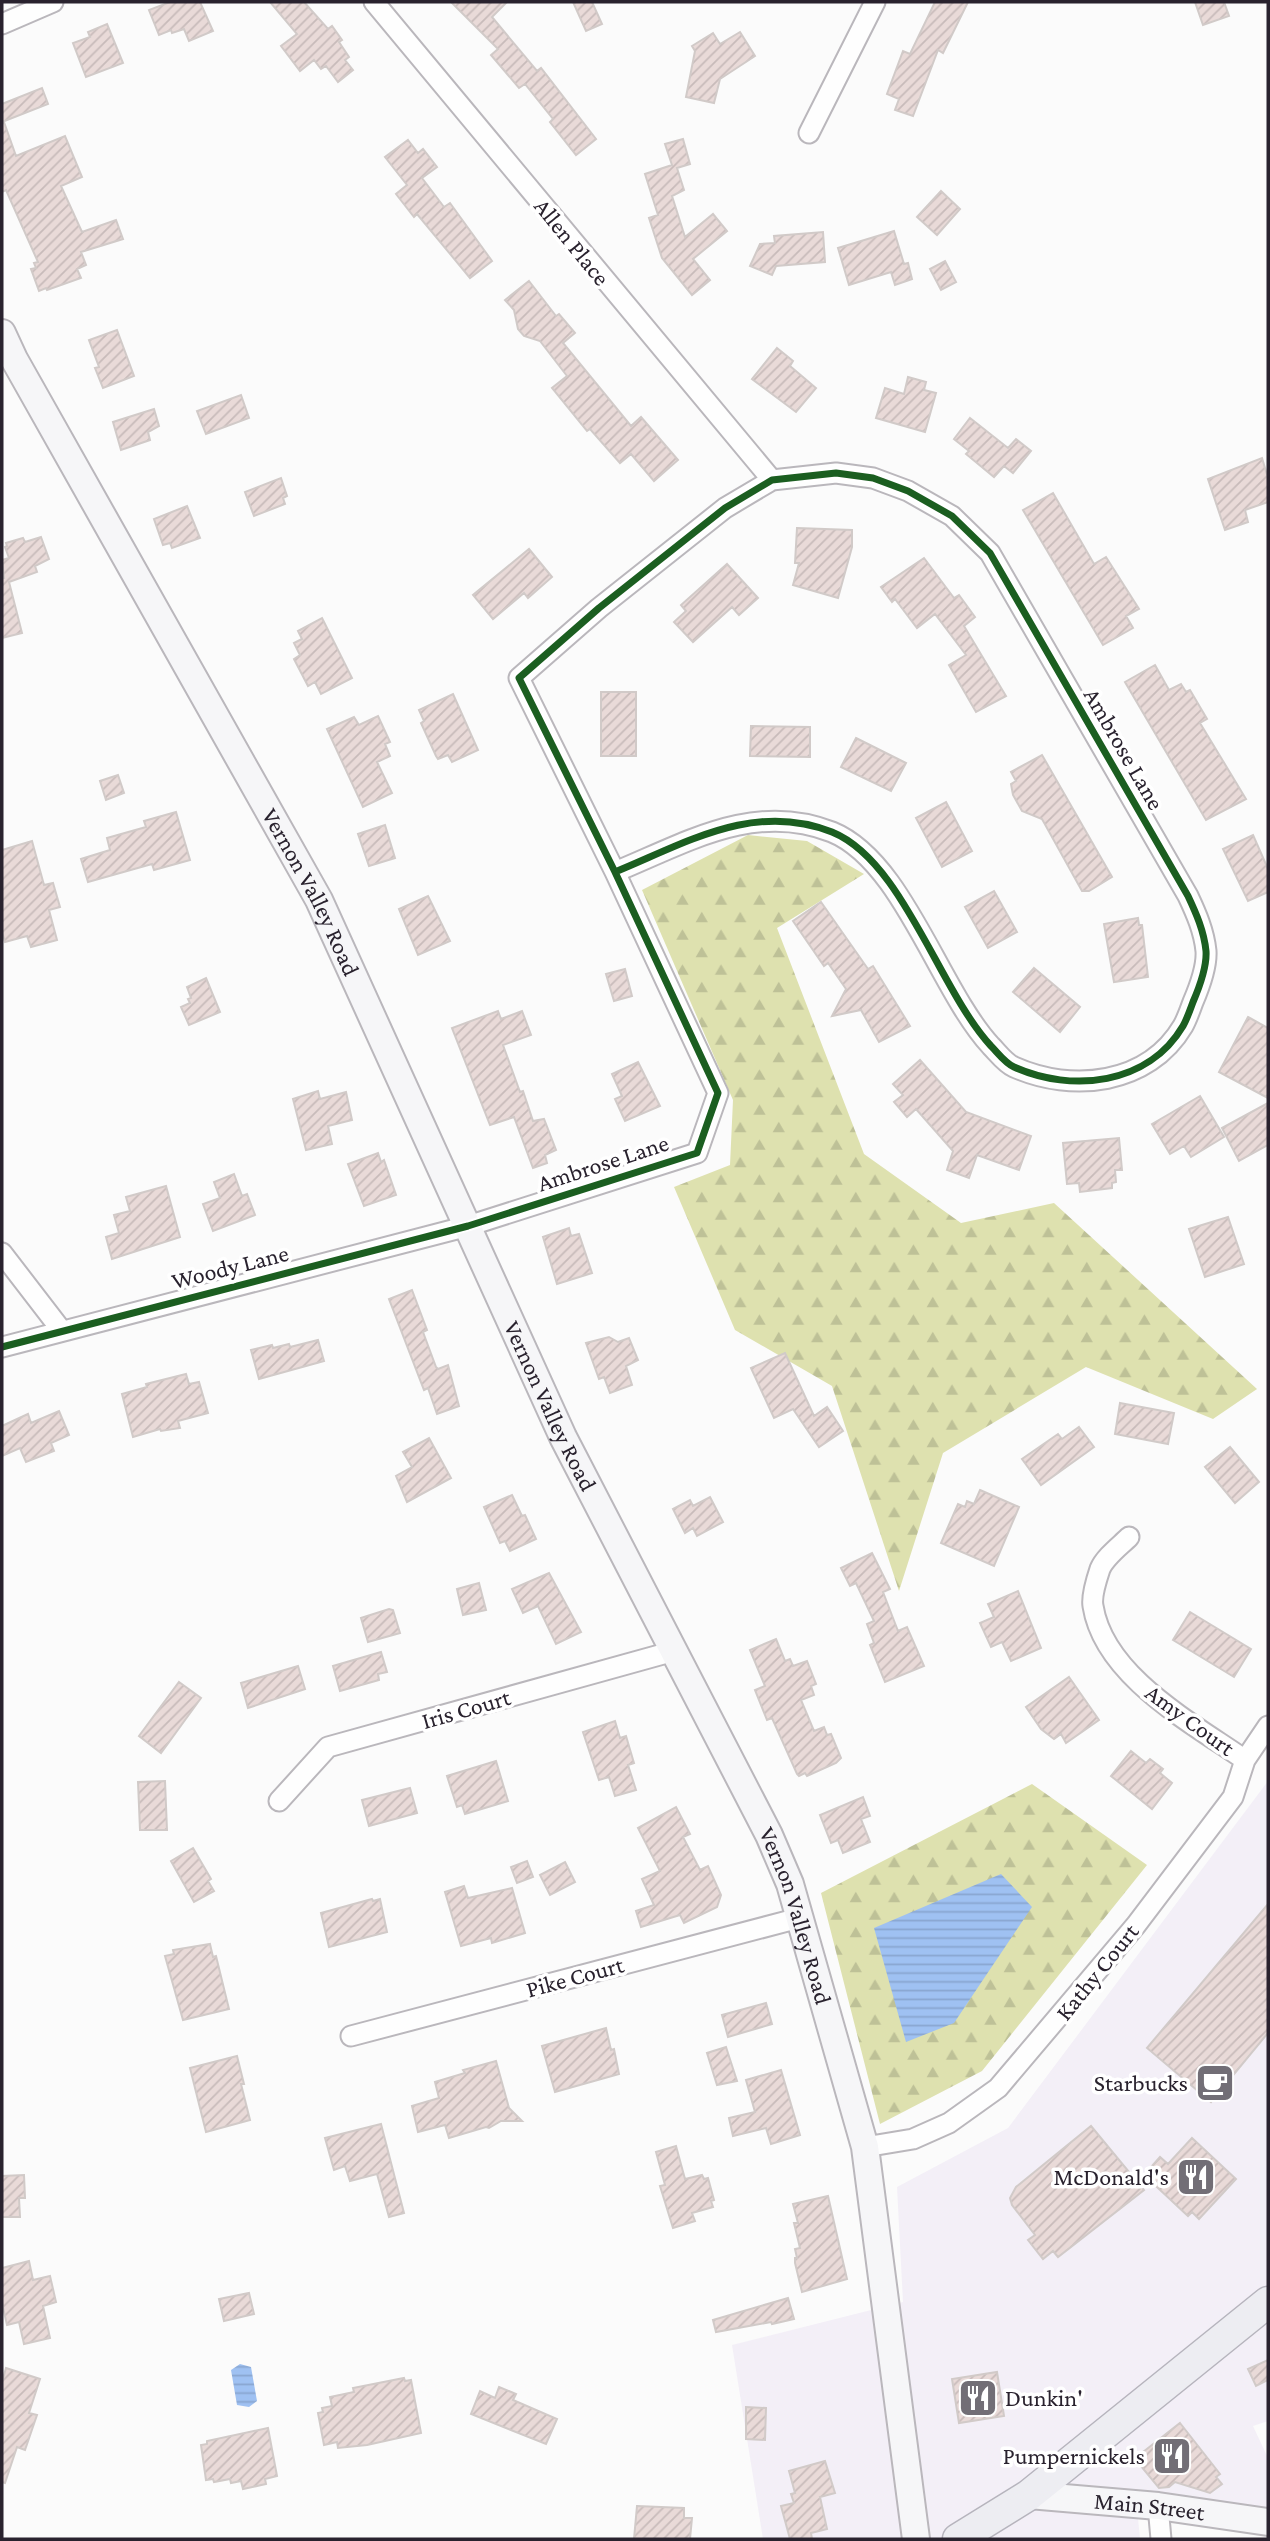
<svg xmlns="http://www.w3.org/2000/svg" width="1270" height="2541" font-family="'Crimson Pro',serif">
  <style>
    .built { fill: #f3eff7 }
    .forest { fill: url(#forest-firs) }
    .water { fill: url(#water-rules) }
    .building { fill: url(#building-hatch); stroke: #d1cac8; stroke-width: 2 }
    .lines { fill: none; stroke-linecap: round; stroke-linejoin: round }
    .street-casing { stroke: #bab7bc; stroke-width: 23 }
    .secondary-casing { stroke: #bab7bc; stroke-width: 30 }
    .primary-casing { stroke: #b6b4bd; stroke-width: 33 }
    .street { stroke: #fefefe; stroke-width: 19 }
    .secondary { stroke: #f6f6f8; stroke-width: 26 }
    .primary { stroke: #ededf2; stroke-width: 30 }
    .cycleway-casing { stroke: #fff; stroke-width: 11 }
    .cycleway { stroke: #1b5e20; stroke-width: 7 }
    .labels { text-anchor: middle; stroke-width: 7; stroke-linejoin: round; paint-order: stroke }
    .street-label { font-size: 24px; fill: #29222e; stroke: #fff }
    .poi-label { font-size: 24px; fill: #29222e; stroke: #fff; text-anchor: end }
  </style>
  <defs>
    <pattern id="forest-firs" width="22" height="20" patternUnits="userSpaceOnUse" patternTransform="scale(1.75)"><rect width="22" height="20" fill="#dee1af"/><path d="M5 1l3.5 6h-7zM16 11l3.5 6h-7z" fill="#bec197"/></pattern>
    <pattern id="water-rules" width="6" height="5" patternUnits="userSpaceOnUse" patternTransform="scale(1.75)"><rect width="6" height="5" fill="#9fc1f2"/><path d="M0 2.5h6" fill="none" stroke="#89a6d0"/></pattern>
    <pattern id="building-hatch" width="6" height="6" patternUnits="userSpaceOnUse" patternTransform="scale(1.75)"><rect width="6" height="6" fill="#e9dad8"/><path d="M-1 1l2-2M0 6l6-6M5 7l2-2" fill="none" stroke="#c8bbba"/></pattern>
  </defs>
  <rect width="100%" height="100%" fill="#fbfbfb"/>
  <path class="built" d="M1268 1781V2421L1253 2426 1268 2458V2509L1136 2497 1140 2539H763L732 2345 903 2302 897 2187 1008 2128Z"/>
  <path class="forest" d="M748 835 807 841 864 874 777 928 864 1154 961 1223 1054 1203 1257 1389 1213 1419 1086 1367 943 1453 899 1591 832 1386 735 1330 674 1187 730 1165 733 1100 642 890Z
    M1032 1784 1147 1865 982 2071 880 2124 821 1893Z"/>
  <path class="water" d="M1001 1874 1032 1907 954 2023 906 2042 874 1928Z
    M240 2364 251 2367 257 2401 249 2407 237 2405 231 2370Z"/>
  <path class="building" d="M170 2H200L213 31 189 41 184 29 172 33 171 30 159 35 149 10Z
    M270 2H304L328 29 332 26 342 40 339 42 349 57 345 60 353 70 338 82 326 66 321 69 314 60 300 71 281 46 297 34Z
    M451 2H507L492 17 537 71 541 68 596 139 576 155 550 122 553 119 525 84 519 88 491 55 498 49Z
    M573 2H592L602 24 586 31Z
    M935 2H968L943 53 938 50 913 116 895 110 899 99 887 94 903 51 910 54Z
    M1195 2H1224L1229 16 1203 25Z
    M107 24 123 63 86 77 73 43 90 37 88 32Z
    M740 32 755 56 720 79 714 103 686 97 695 51 692 46 713 33 720 44Z
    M42 88 48 104 2 122V104Z
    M4 122 16 156 65 136 82 177 61 186 82 232 116 220 123 239 81 252 86 265 77 269 81 278 47 290 46 288 39 291 31 269 36 268 34 263 38 262 6 190 2 192V123Z
    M683 139 690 164 677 168 684 190 672 196 685 237 713 214 727 231 693 259 710 280 692 295 662 258 649 218 658 215 645 174 672 165 665 144Z
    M408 140 418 153 423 149 437 167 422 178 444 207 450 203 492 261 470 278 417 214 414 217 396 194 407 185 385 157Z
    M941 191 960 209 937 235 917 217Z
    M894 231 904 264 908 263 912 279 895 285 891 272 849 285 838 248Z
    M823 232 825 262 776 266 772 275 750 266 760 244 775 243 774 236Z
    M945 261 956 282 941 290 930 269Z
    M529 281 556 316 559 314 575 333 563 343 631 426 641 417 678 460 654 481 631 454 620 463 590 429 587 431 552 388 567 376 540 341 524 336 518 329 514 310 505 300Z
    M117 330 134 376 103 388 95 368 99 367 89 340Z
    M777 348 793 361 790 366 816 388 796 412 752 379Z
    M908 377 926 382 924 390 936 393 925 432 876 418 885 388 904 394Z
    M241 395 249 418 206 434 197 411Z
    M154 409 159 426 148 432 150 440 121 450 113 422Z
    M970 418 1008 448 1016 439 1031 451 1013 473 1004 466 994 477 966 454 969 451 954 439Z
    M1262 458 1268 478V502L1245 510 1248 522 1225 530 1208 479Z
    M281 478 287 496 283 498 285 504 254 516 245 492Z
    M1053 493 1094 564 1106 557 1139 609 1126 616 1133 628 1103 645 1023 510Z
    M187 506 200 538 172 548 170 543 163 545 154 519Z
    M797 528 852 530V547L838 598 793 585 799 563H795Z
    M41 537 49 559 35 566 37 572 9 582 22 633 2 638V578H4L2 560 9 558 5 547 7 546 6 543 23 538 25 542Z
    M529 549 552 577 528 598 524 593 493 619 473 595Z
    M924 558 954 598 959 595 975 617 964 626 1006 696 976 712 949 665 966 655 935 614 917 628 895 599 892 602 881 587Z
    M727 564 758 598 739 615 732 607 693 642 674 622 686 611 681 605Z
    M322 618 352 678 321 694 315 682 308 686 294 659 300 655 294 643 302 639 298 631Z
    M1155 665 1169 690 1181 684 1186 692 1190 690 1207 719 1200 723 1246 799 1206 820 1125 682Z
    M601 692H636V756H601Z
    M453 694 478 750 452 762 448 755 438 759 436 756 421 723 424 721 419 710Z
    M378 716 390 742 385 744 390 756 377 762 392 793 363 807 327 729 354 717 359 725Z
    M751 726 810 727V757L750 756Z
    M856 738 906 763 891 791 841 767Z
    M1042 755 1112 877 1089 891H1082L1042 819 1022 811 1013 795 1011 784 1016 781 1011 772Z
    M118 775 124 793 106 800 100 781Z
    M946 802 972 851 942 867 916 818Z
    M176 812 190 860 154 870 152 864 88 882 81 859 110 850 107 838 146 827 144 821Z
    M385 825 395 858 369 866 358 834Z
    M1253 835 1268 869V892L1248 901 1223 849Z
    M32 841 44 885 53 883 60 907 49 910 57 940 31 947 27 936 5 942 2 932V850Z
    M994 891 1017 932 988 948 965 907Z
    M428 896 450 941 418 955 399 909Z
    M821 902 868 969 873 966 910 1026 879 1042 861 1010 832 1016 846 989 828 963 824 966 793 921Z
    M1138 918 1139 925H1142L1148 977 1114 982 1104 924Z
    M1034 968 1080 1007 1060 1032 1013 992Z
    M625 969 632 996 614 1001 606 974Z
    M206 978 220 1012 189 1025 181 1007 190 1003 188 999 191 998 187 987Z
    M498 1011 501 1019 522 1011 531 1035 503 1045 520 1092 523 1091 533 1121 544 1119 556 1150 545 1155 547 1163 533 1168 514 1117 490 1125 452 1028Z
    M1248 1017 1268 1028V1098L1219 1072Z
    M920 1060 966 1112 1031 1136 1019 1170 977 1155 969 1178 947 1170 953 1151 916 1109 907 1117 894 1102 903 1095 893 1084Z
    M638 1062 660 1106 625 1121 615 1099 622 1096 612 1074Z
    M318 1091 320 1099 346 1092 352 1120 328 1126 332 1144 306 1150 293 1099Z
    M1200 1096 1224 1137 1191 1157 1184 1146 1170 1154 1152 1124Z
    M1268 1103V1145L1239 1161 1222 1128Z
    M1119 1138 1122 1170H1115L1116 1182 1112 1183V1188L1080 1192 1079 1183 1067 1184 1063 1143Z
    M378 1153 381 1162 384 1160 396 1195 364 1206 348 1164Z
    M234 1174 242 1196 247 1194 255 1215 213 1231 203 1204 220 1198 214 1182Z
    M166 1186 180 1237 112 1259 106 1237 119 1233 114 1215 130 1211 126 1197Z
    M1228 1217 1244 1264 1205 1277 1189 1229Z
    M569 1228 571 1236 579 1234 592 1273 557 1284 543 1237Z
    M412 1290 427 1330 423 1332 436 1367 438 1369 448 1365 459 1406 437 1414 428 1388 424 1390 389 1299Z
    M609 1337 618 1342 629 1338 638 1360 626 1366 632 1385 610 1393 604 1377 599 1379 586 1343Z
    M318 1340 324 1361 259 1379 251 1350 272 1345 273 1348 289 1344 290 1347Z
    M785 1353 814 1416 827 1407 843 1431 819 1447 793 1409 774 1418 751 1368Z
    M186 1374 189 1384 199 1382 208 1413 178 1421 180 1428 161 1431 160 1429 133 1437 122 1394 147 1387 146 1384Z
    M1120 1403 1174 1413 1168 1444 1115 1434Z
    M59 1411 69 1435 51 1443 54 1451 26 1462 20 1448 2 1456V1426L28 1414 31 1423Z
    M1079 1427 1094 1447 1041 1485 1022 1459 1058 1434 1062 1439Z
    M429 1438 451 1478 407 1502 396 1476 412 1467 403 1452Z
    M1230 1447 1259 1482 1235 1503 1205 1467Z
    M980 1490 1019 1507 994 1566 941 1543 958 1504 965 1507 967 1501 974 1504Z
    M512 1495 522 1516 525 1515 536 1539 510 1551 505 1541 500 1543 484 1507Z
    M710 1497 723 1522 697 1536 693 1528 685 1533 673 1509 690 1500 693 1506Z
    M872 1553 890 1589 883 1592 898 1631 907 1627 924 1666 885 1682 870 1645 874 1643 867 1624 874 1621 856 1583 850 1586 841 1568Z
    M549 1573 581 1632 556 1644 538 1606 523 1613 512 1589Z
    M479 1583 486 1610 463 1615 457 1589Z
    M1018 1591 1041 1648 1011 1661 1002 1642 991 1647 980 1623 994 1617 988 1604Z
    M389 1609 393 1610 400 1633 368 1642 361 1618Z
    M1190 1612 1251 1649 1234 1677 1173 1640Z
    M776 1639 785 1661 790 1659 793 1666 807 1661 816 1684 811 1686 814 1695 801 1700 814 1731 824 1727 827 1735 831 1734 841 1758 836 1763 807 1776 805 1773 799 1776 797 1774 772 1718 767 1720 755 1690 765 1686 750 1650Z
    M381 1652 387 1672 378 1674 379 1680 340 1691 333 1666Z
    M298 1666 305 1689 248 1708 241 1683Z
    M1069 1677 1099 1720 1066 1743 1061 1734 1054 1739 1041 1729 1026 1707Z
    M179 1682 201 1698 161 1753 139 1736Z
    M615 1721 620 1738 626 1736 634 1763 628 1765 636 1790 615 1796 609 1777 599 1780 583 1732Z
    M1131 1751 1146 1763 1150 1759 1163 1769 1160 1773 1172 1783 1152 1809 1111 1776Z
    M496 1761 508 1801 465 1814 462 1805 457 1807 447 1776Z
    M165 1781 167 1830H140L138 1782Z
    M410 1788 417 1813 369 1826 362 1800Z
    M863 1797 870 1816 861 1819 870 1842 843 1853 838 1840 831 1843 820 1815Z
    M676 1807 690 1834 683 1837 700 1870 708 1866 721 1895 717 1907 684 1923 680 1915 641 1927 636 1911 654 1905 642 1879 660 1871 638 1828Z
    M193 1848 211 1879 208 1881 214 1891 194 1902 171 1861Z
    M527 1861 533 1877 517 1883 511 1867Z
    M565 1862 575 1882 550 1895 540 1875Z
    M464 1886 468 1898 512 1888 525 1933 492 1943 491 1938 461 1946 445 1892Z
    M372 1899 373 1901 380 1899 387 1932 329 1947 321 1913Z
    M1268 1904V2033L1211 2102 1147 2048Z
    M210 1944 213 1957 216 1956 229 2009 183 2020 165 1956 174 1954 173 1950Z
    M766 2003 772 2024 728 2037 722 2015Z
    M606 2028 611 2050 614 2049 619 2074 555 2092 542 2046Z
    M726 2047 737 2081 717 2085 707 2053Z
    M237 2056 244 2084H241L250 2120 206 2132 190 2068Z
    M496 2061 509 2108 522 2121H501L489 2128 486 2127 449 2138 445 2125 418 2132 412 2106 439 2098 435 2082 465 2073 463 2070Z
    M781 2070 800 2135 771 2144 766 2128 733 2136 729 2118 755 2112 746 2080Z
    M381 2124 404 2213 389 2217 377 2174 350 2181 345 2166 334 2170 325 2138Z
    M1091 2126 1144 2190 1058 2257 1053 2251 1043 2259 1028 2240 1035 2235 1012 2205 1010 2198 1016 2187Z
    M1192 2138 1236 2179 1199 2219 1192 2212 1188 2216 1144 2175 1160 2157 1168 2164Z
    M676 2146 685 2179 702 2175 704 2179 708 2178 714 2200 711 2201 713 2207 692 2213 695 2221 673 2228 660 2186 665 2185 656 2152Z
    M24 2175 25 2198H19L20 2217H2V2176Z
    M828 2196 847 2279 802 2292 795 2263V2258H797L795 2249 800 2248 794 2223H798L793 2204Z
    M29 2261 33 2280 50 2276 56 2302 43 2306 50 2338 24 2344 19 2322 7 2325 2 2303V2268Z
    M249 2293 254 2314 224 2321 219 2299Z
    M788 2298 794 2319 772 2324 771 2322 716 2332 713 2320Z
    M1268 2360V2380L1256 2386 1248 2369Z
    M6 2368 40 2379 29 2413 37 2415 25 2450 17 2447 5 2483 2 2482V2382Z
    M997 2372 1004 2416 959 2423 952 2379Z
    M404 2378 405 2381 411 2380 421 2433 367 2445 338 2448 337 2442 324 2445 318 2413 323 2412 322 2408 332 2406 330 2397 354 2392 353 2388Z
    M499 2387 516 2394 513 2400 557 2419 546 2444 471 2414 480 2391 495 2398Z
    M746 2407 766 2408 765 2440 746 2439Z
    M1180 2423 1220 2474 1216 2477 1222 2484 1210 2493 1175 2482 1169 2487 1159 2488 1140 2465 1143 2452Z
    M268 2428 277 2476 265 2479 266 2484 243 2489 241 2481 231 2483 230 2479 214 2482 213 2479 206 2480 201 2445 207 2444V2441Z
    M825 2461 835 2493 820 2497 827 2529 811 2533 812 2539H790L781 2506 794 2503 791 2494 795 2493 789 2471Z
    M637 2506 684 2508V2518H692L690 2539H634Z"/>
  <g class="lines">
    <g class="street-casing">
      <path id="street" d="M374 2 772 480
        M2 24 53 2
        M809 133 875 2
        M2 1253 62 1331
        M2 1347 468 1226 697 1153 718 1093 615 872 519 678 599 608 725 508 772 480 836 473 873 478 908 491 952 516 990 553 1188 896C1196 913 1204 931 1206 951 1207 966 1199 988 1193 1002 1190 1010 1187 1019 1183 1026 1148 1085 1072 1093 1014 1067 1005 1063 998 1053 991 1046 939 990 903 861 832 832 754 801 686 843 615 872
        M1129 1537C1120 1546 1105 1557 1100 1569 1097 1578 1091 1596 1093 1606 1104 1676 1192 1723 1245 1760
        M279 1801 328 1747 674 1651
        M351 2036 799 1918
        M865 2147 913 2139 949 2123 998 2088 1136 1925 1233 1797 1245 1760 1268 1726
        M1158 2506 1161 2539"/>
    </g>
    <g class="secondary-casing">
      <g id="secondary">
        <path id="s1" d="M2 333 14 359 319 900 563 1437 769 1835 790 1884 865 2147 916 2539"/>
        <path id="s2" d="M1029 2495 1158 2506 1268 2522"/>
      </g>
    </g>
    <g class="primary-casing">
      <path id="primary" d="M958 2539 1029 2495 1268 2302"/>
    </g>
    <use href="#street" class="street"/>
    <use href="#secondary" class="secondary"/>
    <use href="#primary" class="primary"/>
    <g class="cycleway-casing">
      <path id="cycleway" d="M2 1347 468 1226 697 1153 718 1093 615 872 519 678 599 608 725 508 772 480 836 473 873 478 908 491 952 516 990 553 1188 896C1196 913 1204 931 1206 951 1207 966 1199 988 1193 1002 1190 1010 1187 1019 1183 1026 1148 1085 1072 1093 1014 1067 1005 1063 998 1053 991 1046 939 990 903 861 832 832 754 801 686 843 615 872"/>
    </g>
    <use href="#cycleway" class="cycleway"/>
  </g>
  <defs>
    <g id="cafe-square" transform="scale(2.0125)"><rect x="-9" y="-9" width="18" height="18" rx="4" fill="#726e76" stroke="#fff"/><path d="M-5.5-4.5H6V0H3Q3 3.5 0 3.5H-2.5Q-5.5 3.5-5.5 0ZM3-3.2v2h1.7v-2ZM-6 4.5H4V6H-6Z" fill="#fff"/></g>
    <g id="restaurant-square" transform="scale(2.0125)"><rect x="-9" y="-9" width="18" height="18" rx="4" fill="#726e76" stroke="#fff"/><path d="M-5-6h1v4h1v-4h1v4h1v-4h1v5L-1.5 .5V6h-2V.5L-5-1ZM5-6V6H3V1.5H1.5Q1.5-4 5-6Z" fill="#fff"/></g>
  </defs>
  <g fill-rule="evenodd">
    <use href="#cafe-square" x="1215" y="2083"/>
    <use href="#restaurant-square" x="1196" y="2177"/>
    <use href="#restaurant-square" x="978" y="2398"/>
    <use href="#restaurant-square" x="1172" y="2456"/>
  </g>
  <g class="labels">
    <g class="street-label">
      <text transform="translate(572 242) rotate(51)" y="8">Allen Place</text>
      <text transform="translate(1124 749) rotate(60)" y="8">Ambrose Lane</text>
      <text dy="8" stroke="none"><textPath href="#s1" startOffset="639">Vernon Valley Road</textPath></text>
      <text transform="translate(603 1163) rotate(-18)" y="8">Ambrose Lane</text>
      <text transform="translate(230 1267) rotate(-14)" y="8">Woody Lane</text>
      <text dy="8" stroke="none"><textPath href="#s1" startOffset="1206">Vernon Valley Road</textPath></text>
      <text transform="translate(466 1709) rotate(-16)" y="8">Iris Court</text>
      <text transform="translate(1190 1720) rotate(36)" y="8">Amy Court</text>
      <text dy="8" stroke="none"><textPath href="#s1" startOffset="1773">Vernon Valley Road</textPath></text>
      <text transform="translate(1097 1972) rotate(-51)" y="8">Kathy Court</text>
      <text transform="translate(575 1977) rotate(-15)" y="8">Pike Court</text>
      <text dy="8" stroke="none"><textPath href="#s2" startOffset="121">Main Street</textPath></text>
    </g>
    <g class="poi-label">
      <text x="1188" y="2091">Starbucks</text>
      <text x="1169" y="2185">McDonald's</text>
      <text x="1005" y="2406" text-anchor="start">Dunkin'</text>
      <text x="1145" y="2464">Pumpernickels</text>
    </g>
  </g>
  <rect width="1270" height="2541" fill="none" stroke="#29222e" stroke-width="7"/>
</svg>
